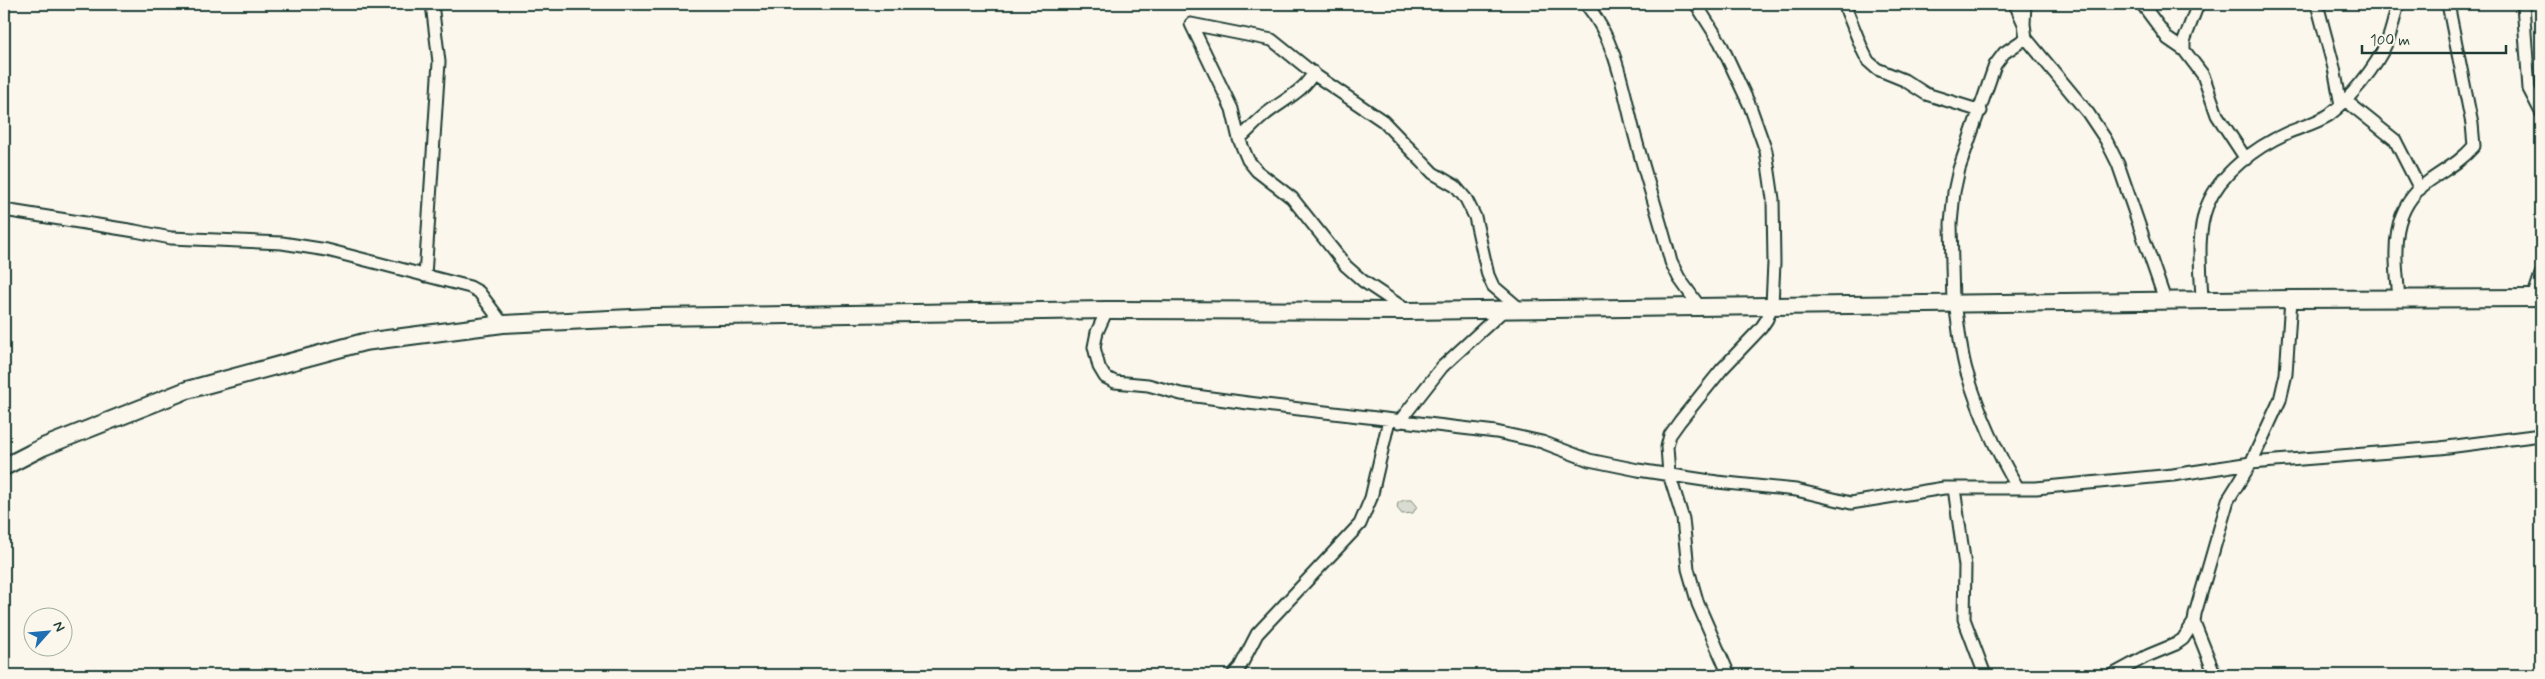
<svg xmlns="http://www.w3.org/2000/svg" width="2545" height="679" font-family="Mynerve,sans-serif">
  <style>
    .green { fill: #dbdcd1; stroke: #7d8c82 }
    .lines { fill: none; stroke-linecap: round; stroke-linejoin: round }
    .minor-casing { stroke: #1f3d34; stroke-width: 15 }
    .secondary-casing { stroke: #1f3d34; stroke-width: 20 }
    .minor { stroke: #fbf7ec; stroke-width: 11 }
    .secondary { stroke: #fbf7ec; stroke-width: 16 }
  </style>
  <rect width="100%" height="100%" fill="#fbf7ec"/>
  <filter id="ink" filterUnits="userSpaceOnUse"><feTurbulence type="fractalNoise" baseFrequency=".02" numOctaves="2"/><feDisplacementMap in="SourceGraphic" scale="10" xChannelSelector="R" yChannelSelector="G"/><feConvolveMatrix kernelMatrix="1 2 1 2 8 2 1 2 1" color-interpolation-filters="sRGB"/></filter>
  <g filter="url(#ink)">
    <path class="green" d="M1404 500H1412L1417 506 1413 513 1402 514 1397 508 1398 503Z"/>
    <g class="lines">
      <g class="minor-casing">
        <path id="minor" d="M1586 4C1617 42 1623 90 1635 136 1646 178 1660 219 1671 262L1679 278 1699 306
          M1696 4 1720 42 1750 106 1766 151 1773 199 1774 263 1772 305 1767 319 1761 328 1722 369 1680 421 1670 435 1667 447 1669 474 1683 519 1688 569 1698 604 1729 675
          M1844 4 1863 51 1868 61 1877 69 1904 80 1926 94 1981 111
          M2015 4 2024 24 2025 4
          M2142 4 2168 39 2184 50
          M2198 4 2184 41V50L2203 75 2217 115 2246 159
          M2317 4 2334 68 2341 105
          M2523 4 2529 89 2541 112
          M1191 24 1272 40 1318 77 1383 121 1433 173 1455 186 1466 199 1475 217 1488 275 1493 286 1520 309
          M1191 24 1232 109 1239 139 1248 160 1257 171 1292 198 1346 266 1363 281 1408 311
          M2024 24 2026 38 2088 113 2106 140 2118 164 2165 300
          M2345 100 2395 140 2420 189
          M1239 139C1248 131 1256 122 1266 114 1280 102 1307 90 1313 72
          M4 210 135 231 171 238 282 243 327 250 470 287 479 292 503 324
          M425 276 439 62 432 4
          M2399 298C2395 255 2388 210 2429 181 2447 168 2459 163 2474 146L2472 124 2448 4
          M2533 298 2541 274
          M2291 299 2286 374 2280 400 2251 463 2440 448 2541 435
          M2202 300C2201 270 2196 234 2207 206 2220 173 2256 147 2287 133 2301 127 2316 123 2329 115 2349 100 2376 67 2386 44 2392 32 2394 17 2398 4
          M1953 304 1951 224 1954 192 1959 169 1995 65 2004 53 2026 38
          M1955 304C1959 326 1960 351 1967 373 1979 412 1997 453 2018 488
          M1107 310 1097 332 1094 347 1099 367 1105 377 1115 382 1148 385 1181 394 1248 403 1496 432 1542 442 1589 460 1638 470 1717 482 1796 490 1851 503 1944 488H2036L2173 475 2251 463
          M1399 422 1442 367 1505 309
          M1954 488 1965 566 1964 619 1985 675
          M1233 675 1240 667 1257 634 1360 524 1371 498 1389 420
          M2112 675 2147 656 2176 644 2183 639 2194 622
          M2215 675 2194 622 2195 614 2228 500 2251 463"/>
      </g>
      <g class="secondary-casing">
        <path id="secondary" d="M4 467 43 447 187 390 364 342 503 324 653 317 1107 310 1408 311 2291 299 2541 298"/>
      </g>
      <use href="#minor" class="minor"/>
      <use href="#secondary" class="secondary"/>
    </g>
  </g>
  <rect width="2545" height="679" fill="none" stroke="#fbf7ec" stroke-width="20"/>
  <rect x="10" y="10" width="2525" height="659" fill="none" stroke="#1f3d34" stroke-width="2" filter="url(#ink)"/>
  <g transform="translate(48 632) rotate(63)"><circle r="24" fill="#fbf7ec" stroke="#a3ada2"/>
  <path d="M0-4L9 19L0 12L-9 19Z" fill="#1f6fb2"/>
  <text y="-8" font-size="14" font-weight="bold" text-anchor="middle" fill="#1f3d34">N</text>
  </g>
  <path d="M2362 45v8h144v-8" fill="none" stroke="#1f3d34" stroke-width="2.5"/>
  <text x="2370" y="45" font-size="15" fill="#1f3d34" stroke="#fbf7ec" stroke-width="4" paint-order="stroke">100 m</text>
</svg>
